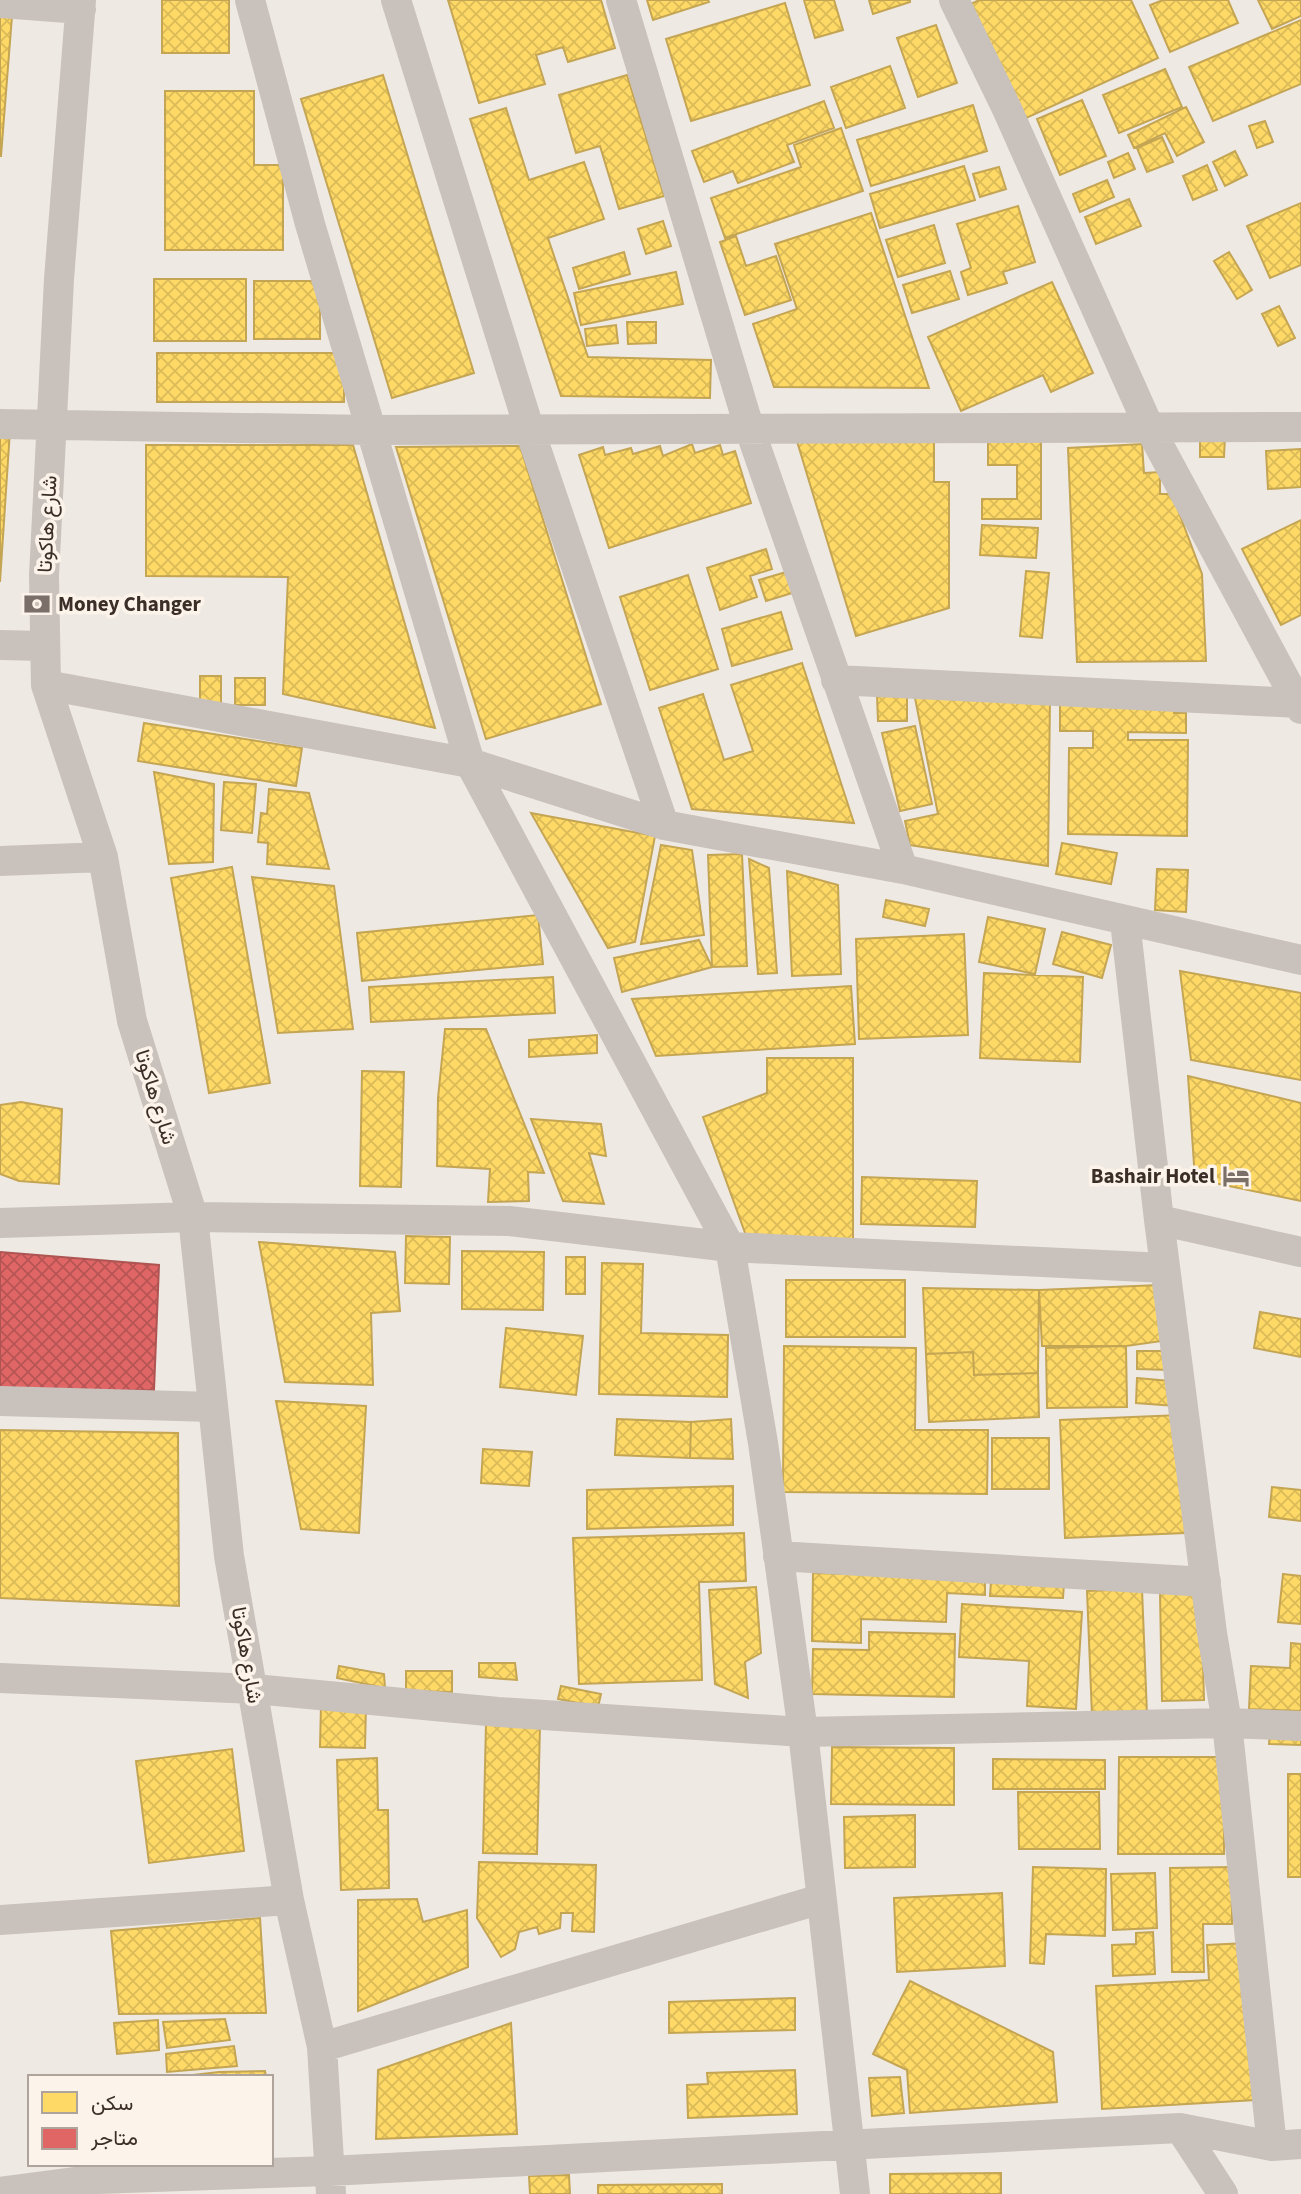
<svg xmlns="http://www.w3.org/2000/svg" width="1301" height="2194" font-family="'Source Sans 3',Vazirmatn,sans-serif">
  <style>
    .homes { fill: url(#homes-cross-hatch); stroke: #c4a553; stroke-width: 2 }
    .shops { fill: url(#shops-cross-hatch); stroke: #ae5553; stroke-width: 2 }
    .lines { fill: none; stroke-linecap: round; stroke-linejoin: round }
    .street { stroke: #c9c1bb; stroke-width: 30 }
    .labels { text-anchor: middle; stroke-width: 7; stroke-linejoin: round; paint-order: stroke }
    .street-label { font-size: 21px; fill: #3b2d28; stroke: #fcf3ea }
    .poi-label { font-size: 21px; font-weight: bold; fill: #3b2d28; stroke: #fcf3ea; text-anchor: start }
  </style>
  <defs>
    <pattern id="homes-cross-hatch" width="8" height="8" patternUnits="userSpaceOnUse" patternTransform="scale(1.75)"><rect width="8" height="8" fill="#ffd966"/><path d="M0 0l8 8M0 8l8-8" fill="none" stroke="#dbbb58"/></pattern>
    <pattern id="shops-cross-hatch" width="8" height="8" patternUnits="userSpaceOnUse" patternTransform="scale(1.75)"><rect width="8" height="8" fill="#e06666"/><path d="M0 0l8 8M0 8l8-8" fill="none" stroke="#b75454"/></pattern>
  </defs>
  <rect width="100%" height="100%" fill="#efe9e3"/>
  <path class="homes" d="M162 0H229V53H162Z
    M448 0H601L615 48 568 62 563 47 536 55 545 84 479 103Z
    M647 0H708L709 2 653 20Z
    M804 0H834L843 30 815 38Z
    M869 0H910V2L873 14Z
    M979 0H1131L1158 58 1024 119 971 4Z
    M1163 0H1228L1238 23 1170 52 1150 5Z
    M1258 0H1301V16L1272 29Z
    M785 3 810 85 691 121 666 39Z
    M0 15 12 16 1 156H0Z
    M1301 20V84L1213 121 1189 67Z
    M936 25 957 83 918 97 897 38Z
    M890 66 905 108 846 128 831 87Z
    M1165 69 1182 107 1119 133 1103 95Z
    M383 75 474 373 392 398 301 99Z
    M627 75 664 196 619 209 600 146 576 153 559 95Z
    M165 91H254V165H283V250H165Z
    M1082 100 1106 156 1060 175 1037 119Z
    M824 101 834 128 787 145 794 162 738 183 733 171 704 182 692 151Z
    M973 105 987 151 871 186 857 140Z
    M1186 107 1204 142 1177 156 1165 133 1134 148 1128 135Z
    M506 108 529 180 584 162 604 219 548 238 588 357 711 360 710 398 561 396 470 119Z
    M1265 121 1273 142 1257 148 1249 126Z
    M841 128 863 191 725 238 711 198 801 167 794 145Z
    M1162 137 1173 162 1147 172 1137 148Z
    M1235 151 1247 175 1225 186 1213 162Z
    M1128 153 1135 169 1114 178 1108 162Z
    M1207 165 1217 190 1193 200 1183 176Z
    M964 166 975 200 880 228 870 194Z
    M999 167 1006 189 980 197 973 174Z
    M1107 180 1114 197 1080 212 1073 194Z
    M1129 199 1141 226 1096 244 1085 217Z
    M1301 203V265L1270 278 1247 226Z
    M1018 206 1035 262 1003 272 1007 283 968 295 961 272 971 268 957 224Z
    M871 213 929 388 774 387 753 324 797 309 775 244Z
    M663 221 671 246 646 254 638 229Z
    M934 225 945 263 898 277 886 240Z
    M736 236 746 266 776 256 791 300 745 315 720 242Z
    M624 252 630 274 579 289 573 268Z
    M1229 252 1252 290 1237 299 1214 261Z
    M950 271 959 299 912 313 903 285Z
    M676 272 683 304 581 325 574 293Z
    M154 279H246V341H154Z
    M254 281H320V339H254Z
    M1052 282 1093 373 1051 392 1043 375 961 411 928 337Z
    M1279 306 1295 338 1278 346 1262 314Z
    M627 322H656V343L628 344Z
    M616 325 618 343 587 346 585 329Z
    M157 353H344V402H157Z
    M0 414 11 415 0 582Z
    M1200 435 1225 436 1224 457H1200Z
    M796 438 934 439V482H949V608L856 636Z
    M988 438H1041V519H982V499H1017V465H988Z
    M692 444 695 453 720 445 723 455 735 451 751 503 609 548 579 455 603 447 605 455 631 448 633 454 660 446 663 456Z
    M1142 444 1144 473 1160 472V494H1172L1202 574 1206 661 1077 662 1068 448Z
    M146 445H353L435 728 283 694 288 577 146 576Z
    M520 446 601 704 486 739 396 447Z
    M1301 449V487L1268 489 1266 451Z
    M1301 520V615L1281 625 1242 549Z
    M982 525 1038 528 1036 558 980 555Z
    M766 549 772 569 750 576 757 597 720 610 707 568Z
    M1026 571 1049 573 1042 638 1020 636Z
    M786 572 792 593 766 601 759 580Z
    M688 575 718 669 650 690 620 597Z
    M781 612 792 649 732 666 722 629Z
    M802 663 854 823 692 809 659 708 703 694 724 760 753 751 731 685Z
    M200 676H221V703H200Z
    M235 678H265V705H235Z
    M907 694V721H878L877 695Z
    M1050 697 1048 866 910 845 905 821 938 814 915 698Z
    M1060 701 1174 706V713H1186V733L1128 732V740H1188L1187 836 1068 834 1069 748H1093V731H1060Z
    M144 723 302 748 296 786 138 761Z
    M915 726 932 804 900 811 882 733Z
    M154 772 214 784 213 862 169 864Z
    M224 782 256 784 252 833 221 830Z
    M269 789 309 793 329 869 267 864 268 843 258 842 261 813 267 814Z
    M531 813 655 836 635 942 608 948Z
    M1062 843 1117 853 1111 884 1056 874Z
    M661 845 692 850 704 935 641 944Z
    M742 854 747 966 712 967 708 855Z
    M749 859 769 868 777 973 758 974Z
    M232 867 270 1083 209 1093 171 878Z
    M1157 869 1188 870 1186 912 1155 910Z
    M787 871 838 885 841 974 792 976Z
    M252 877 334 886 353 1029 278 1033Z
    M886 900 929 909 925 926 883 917Z
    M538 915 543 964 362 981 357 933Z
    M988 917 1045 929 1035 974 979 962Z
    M1062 932 1111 945 1102 978 1053 964Z
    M964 934 968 1035 859 1039 856 939Z
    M699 940 712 967 622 992 614 958Z
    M1180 971 1301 993V1080L1191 1060Z
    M984 973 1083 977 1080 1062 980 1058Z
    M553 977 555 1013 371 1022 369 987Z
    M851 986 855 1044 656 1056 632 999Z
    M445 1029H486L544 1173 528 1172 529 1201 488 1202 490 1169 437 1166 438 1098Z
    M597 1035V1053L529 1057V1040Z
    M767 1058H853V1241H748L703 1117 767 1093Z
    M362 1071 404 1072 401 1187 360 1186Z
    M1188 1076 1301 1103V1201L1195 1179Z
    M21 1102 62 1109 59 1184 19 1181 0 1174V1105Z
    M531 1119 601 1124 606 1156 589 1153 604 1204 563 1201Z
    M862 1177 977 1181 975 1227 861 1224Z
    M406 1236 450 1237 449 1284 405 1283Z
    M259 1242 395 1252 400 1311 371 1313 373 1385 285 1382Z
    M462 1251 544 1252 543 1310 462 1309Z
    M566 1257H585V1294H566Z
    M602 1263 643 1264 641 1333 728 1335 727 1397 599 1394Z
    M786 1280H905V1337H786Z
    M1159 1285 1162 1341 1126 1346H1042L1039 1290Z
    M923 1288 1039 1290 1038 1373 974 1375 973 1352 926 1354Z
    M1260 1312 1301 1319V1357L1254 1348Z
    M506 1328 583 1336 576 1395 500 1387Z
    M784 1346 916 1348 915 1430H988L987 1494 783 1492Z
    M1126 1346 1127 1407 1047 1408 1046 1348Z
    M1137 1351H1166L1170 1370 1137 1369Z
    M973 1352 974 1375 1038 1373 1039 1417 929 1422 926 1354Z
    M1137 1378 1170 1381 1175 1406 1136 1403Z
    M276 1401 366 1406 359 1533 301 1529Z
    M1180 1415 1185 1533 1065 1538 1060 1420Z
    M617 1419 691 1422 690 1458 615 1455Z
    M731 1419 733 1459 690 1458 691 1422Z
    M0 1430 178 1433 179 1606 0 1598Z
    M992 1438H1049V1489H992Z
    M483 1449 532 1452 529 1486 481 1483Z
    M733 1486V1525L587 1529V1490Z
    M1272 1487 1301 1490V1521L1269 1517Z
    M744 1533 746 1581 699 1582 702 1680 579 1684 573 1538Z
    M813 1573 985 1578V1595L947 1593 946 1622 861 1619V1643L812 1641Z
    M1283 1574 1301 1576V1624L1278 1622Z
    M991 1581 1064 1584 1063 1598 990 1596Z
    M756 1587 761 1653 745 1662 748 1698 715 1684 709 1590Z
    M1142 1589 1147 1714 1092 1716 1087 1591Z
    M1201 1591 1204 1700 1162 1701 1160 1593Z
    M962 1604 1082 1612 1076 1709 1027 1706 1029 1661 959 1657Z
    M869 1632 955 1634 954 1697 812 1694 813 1649 869 1650Z
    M1291 1643 1301 1644V1711L1249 1709 1251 1666 1290 1668Z
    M479 1663H515L517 1680 479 1677Z
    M339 1666 384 1674 385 1688 337 1678Z
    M406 1671H452V1692L406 1691Z
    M561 1686 601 1694 598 1707 558 1699Z
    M321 1705H366L365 1748 320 1747Z
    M486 1723 540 1725 537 1854 483 1853Z
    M1270 1731 1301 1732V1745L1269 1744Z
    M832 1747 954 1748V1805L831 1804Z
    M232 1749 244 1851 149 1863 136 1761Z
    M1119 1757H1224V1854H1118Z
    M377 1758 378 1810H388L389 1888 341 1890 337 1760Z
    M993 1759 1105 1760V1789H993Z
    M1288 1774H1301V1877H1288Z
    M1018 1792H1099L1100 1849H1019Z
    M915 1815V1867L845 1868 844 1817Z
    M479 1862 596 1865 594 1932 572 1931 573 1913H561L560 1928 539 1934 537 1927 519 1932 515 1949 501 1957 477 1918Z
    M1033 1867 1106 1869 1105 1936 1046 1934 1044 1964 1030 1963Z
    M1232 1867V1924H1203L1204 1972H1172L1170 1868Z
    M1155 1873 1157 1928 1113 1930 1111 1874Z
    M1002 1893 1005 1966 897 1972 894 1898Z
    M417 1899 423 1922 467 1910 468 1967 358 2011V1900Z
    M260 1918 266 2013 119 2014 111 1931Z
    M1153 1932 1155 1974 1113 1976 1112 1945 1136 1944V1933Z
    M1246 1943 1255 2100 1102 2109 1096 1986 1209 1980 1207 1945Z
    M910 1981 1053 2052 1057 2102 910 2113 907 2070 873 2054Z
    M795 1998V2030L669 2033V2002Z
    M225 2019 230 2040 167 2048 163 2022Z
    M158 2020 159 2050 117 2054 114 2023Z
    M511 2023 517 2134 376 2139 378 2070Z
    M234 2046 237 2066 167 2072 166 2054Z
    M795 2070 797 2114 688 2118 687 2085 708 2084 707 2073Z
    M265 2071 266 2077H175L219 2072Z
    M900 2077 904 2113 872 2116 869 2078Z
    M1001 2173V2194H890V2174Z
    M569 2175 570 2194H530L529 2176Z
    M722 2184V2194H598V2185Z"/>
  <path class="shops" d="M0 1252 159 1265 154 1390 0 1394Z"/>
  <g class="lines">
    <path class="street" d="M81 0 59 279 44 576 46 685 103 857 132 1021 193 1217 229 1556 289 1900 322 2047 331 2194
      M250 0 310 224 470 763 730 1247 763 1443 803 1732 855 2194
      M396 0 529 428 664 825
      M621 0 749 427 903 869
      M954 0 1007 109 1149 427 1301 709
      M0 3 81 9
      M0 424 370 430 1301 427
      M0 645 43 646
      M836 680 1298 703
      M46 685 470 763 664 825 903 869 1301 960
      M0 861 103 857
      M1125 921 1159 1220 1212 1633 1227 1723 1272 2146
      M1159 1220 1301 1252
      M0 1223 193 1217 509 1221 730 1247 1165 1268
      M0 1401 213 1407
      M778 1556 1206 1582
      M0 1678 254 1689 498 1712 803 1732 1227 1723 1301 1726
      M0 1920 289 1900
      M322 2047 821 1899
      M1180 2128 1223 2194
      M0 2192 97 2179 329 2171 1180 2128 1272 2146 1301 2144"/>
  </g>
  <defs>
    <g id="bank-bare" transform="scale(2.1)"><path d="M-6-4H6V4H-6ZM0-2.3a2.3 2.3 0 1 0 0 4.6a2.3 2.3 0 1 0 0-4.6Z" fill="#7a6f69" stroke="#fcf3ea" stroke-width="2.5" paint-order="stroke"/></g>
    <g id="hotel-bare" transform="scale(2.1)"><path d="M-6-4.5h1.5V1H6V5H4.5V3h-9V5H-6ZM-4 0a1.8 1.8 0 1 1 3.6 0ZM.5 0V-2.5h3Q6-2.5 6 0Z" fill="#7a6f69" stroke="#fcf3ea" stroke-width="2.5" paint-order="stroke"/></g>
  </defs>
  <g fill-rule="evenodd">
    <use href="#bank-bare" x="37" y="604"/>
    <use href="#hotel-bare" x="1236" y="1176"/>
  </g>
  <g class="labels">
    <g class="street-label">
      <text transform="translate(47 524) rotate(-87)" y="7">شارع هاكوتا</text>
      <text transform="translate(156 1097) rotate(73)" y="7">شارع هاكوتا</text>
      <text transform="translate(247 1655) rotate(80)" y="7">شارع هاكوتا</text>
    </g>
    <g class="poi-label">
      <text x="58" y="611">Money Changer</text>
      <text x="1215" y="1183" text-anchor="end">Bashair Hotel</text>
    </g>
  </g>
  <rect x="28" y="2075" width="245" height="91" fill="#fcf3ea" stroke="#afa49c" stroke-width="2"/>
  <rect x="42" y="2092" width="35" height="21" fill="#ffd966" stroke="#afa49c" stroke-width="2"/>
  <text x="91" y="2110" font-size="21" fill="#3b2d28">سكن</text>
  <rect x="42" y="2128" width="35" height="21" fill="#e06666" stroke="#afa49c" stroke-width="2"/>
  <text x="91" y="2145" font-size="21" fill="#3b2d28">متاجر</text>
</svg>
